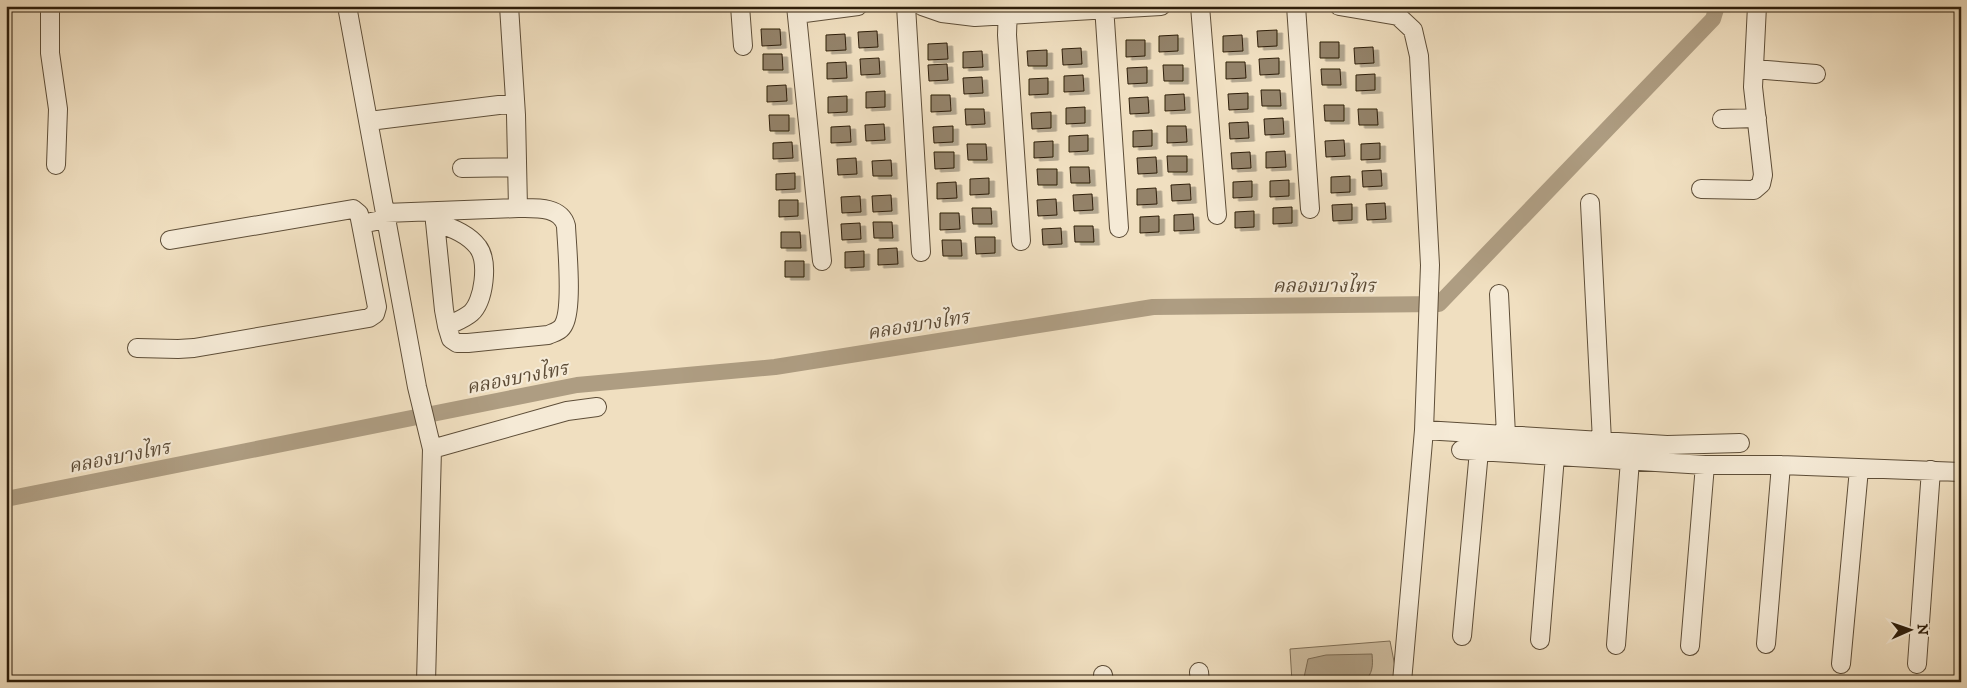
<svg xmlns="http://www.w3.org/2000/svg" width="1967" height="688" font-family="'IM FELL DW Pica','Noto Serif Thai',serif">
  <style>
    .green { fill: #cfbea1; stroke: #7e6e56 }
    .water { fill: #ae9d82; stroke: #7b6a52 }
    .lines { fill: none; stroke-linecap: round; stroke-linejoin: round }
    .canal { stroke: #ae9d82; stroke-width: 16 }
    .building { fill: #938269; stroke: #2e1e0b; filter: url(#shadow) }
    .minor-casing { stroke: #5e4e38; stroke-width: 20 }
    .minor { stroke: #f5ead6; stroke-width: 18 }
    .labels { text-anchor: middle; stroke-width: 4.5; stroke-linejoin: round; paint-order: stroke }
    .water-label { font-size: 19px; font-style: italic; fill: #5b4a35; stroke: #f5ead6 }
  </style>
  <defs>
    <filter id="shadow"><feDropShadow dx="5.5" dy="3" stdDeviation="0" flood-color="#0004"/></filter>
  </defs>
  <rect width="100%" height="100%" fill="#f0dfc0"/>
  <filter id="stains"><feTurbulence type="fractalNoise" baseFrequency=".004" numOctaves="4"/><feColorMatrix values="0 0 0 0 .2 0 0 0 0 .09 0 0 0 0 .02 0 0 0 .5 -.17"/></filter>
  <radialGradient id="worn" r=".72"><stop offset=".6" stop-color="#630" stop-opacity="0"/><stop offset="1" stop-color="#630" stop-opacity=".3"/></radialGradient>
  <path class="green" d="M1390 641 1398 682H1292L1290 649Z"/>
  <path class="water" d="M1372 654C1373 666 1373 673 1364 682H1303L1308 659 1326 655Z"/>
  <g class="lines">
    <path class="canal" d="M6 499 577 385 775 367 1153 307 1439 304 1713 19 1717 6"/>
  </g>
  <path class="building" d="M761 29H780L781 45 762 46Z
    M1277 30V46L1258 47 1257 31Z
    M877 31 878 47 859 48 858 32Z
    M845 34 846 50 826 51V35Z
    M1178 35V51L1159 52V36Z
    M1242 35 1243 51 1223 52V36Z
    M1126 40H1145V56L1126 57Z
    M1320 42H1339V58H1320Z
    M947 43 948 59 928 60V44Z
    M1373 47 1374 63 1355 64 1354 48Z
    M1081 48 1082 64 1063 65 1062 49Z
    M1047 50V66H1028L1027 51Z
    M982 51 983 67 963 68V52Z
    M763 54H782L783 70H763Z
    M879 58 880 74 861 75 860 59Z
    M1279 58V74L1260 75 1259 59Z
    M846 62 847 78 827 79V63Z
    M1226 62H1245L1246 78 1226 79Z
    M947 64 948 80 929 81 928 65Z
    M1163 65H1183V81H1164Z
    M1147 67V83L1128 84 1127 68Z
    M1321 69H1340L1341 85H1322Z
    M1375 74V90L1356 91V75Z
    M1083 75 1084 91 1064 92V76Z
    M982 77 983 93 964 94 963 78Z
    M1048 78V94L1029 95V79Z
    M786 85 787 101 767 102V86Z
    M1261 90H1280L1281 106H1262Z
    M885 91V107L866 108V92Z
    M1248 93V109L1229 110 1228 94Z
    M1184 94 1185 110 1165 111V95Z
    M931 95H950L951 111 931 112Z
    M847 96V112L828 113V97Z
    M1148 97 1149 113 1130 114 1129 98Z
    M1324 105H1344V121H1325Z
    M1085 107V123L1066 124V108Z
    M965 109H984L985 124 966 125Z
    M1358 109H1377L1378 125H1359Z
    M1051 112V128L1032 129 1031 113Z
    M769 115H789V131H770Z
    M1283 118 1284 134 1265 135 1264 119Z
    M1248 122 1249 138 1230 139 1229 123Z
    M884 124 885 140 866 141 865 125Z
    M850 126 851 142 831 143V127Z
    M953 126V142L934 143 933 127Z
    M1167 126H1186L1187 142 1167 143Z
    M1152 130V146L1133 147V131Z
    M1088 135V151L1069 152V136Z
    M1344 140 1345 156 1326 157 1325 141Z
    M1053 141V157L1034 158V142Z
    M792 142 793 158 773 159V143Z
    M1380 143V159L1361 160V144Z
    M967 144H986L987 160H968Z
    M1285 151 1286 167 1266 168V152Z
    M934 152H954V168L935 169Z
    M1250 152 1251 168 1232 169 1231 153Z
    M1167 156H1187V172H1168Z
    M1156 157 1157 173 1138 174 1137 158Z
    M856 158 857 174 838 175 837 159Z
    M891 160 892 176H873L872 161Z
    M1070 167H1089L1090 183H1071Z
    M1037 169H1057V185H1038Z
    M1381 170 1382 186 1363 187 1362 171Z
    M795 173V189L776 190V174Z
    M1350 176V192L1331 193V177Z
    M989 178V194L970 195V179Z
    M1289 180V196L1270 197V181Z
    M1252 181V197L1233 198V182Z
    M956 182 957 198 937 199V183Z
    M1190 184 1191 200 1172 201 1171 185Z
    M1156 188 1157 204 1137 205V189Z
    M1092 194 1093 210 1074 211 1073 195Z
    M891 195 892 211 873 212 872 196Z
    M860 196 861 212 842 213 841 197Z
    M1056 199 1057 215 1038 216 1037 200Z
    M779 200H798V216L779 217Z
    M1385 203 1386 219 1367 220 1366 204Z
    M1352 204V220L1333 221 1332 205Z
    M1292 207V223L1273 224V208Z
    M972 208H991L992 224H973Z
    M1254 211V227L1235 228V212Z
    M940 213H959L960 229 940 230Z
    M1193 214 1194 230 1174 231V215Z
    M1159 216V232L1140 233V217Z
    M873 222H892L893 238H874Z
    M860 223 861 239 842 240 841 224Z
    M1074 226H1093L1094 242H1075Z
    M1061 228 1062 244 1043 245 1042 229Z
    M781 232H800L801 248H781Z
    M975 237H995V253L976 254Z
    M942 240H961L962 256H943Z
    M897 248 898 264 878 265V249Z
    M864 251V267L845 268V252Z
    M785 261H804V277H785Z"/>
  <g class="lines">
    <g class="minor-casing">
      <path id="minor" d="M50 6V53L58 109 56 165
        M347 6 417 387 432 449 426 682
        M509 6 516 115 518 208
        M740 6 743 46
        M796 6 822 261
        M906 6 921 252
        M922 6 942 13 975 17 1161 6
        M1008 6 1007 35 1021 241
        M1104 6 1119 228
        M1200 6 1217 215
        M1296 6 1310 209
        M1339 6 1398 16 1413 30 1419 56 1430 265 1424 430 1402 682
        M797 14 858 6
        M1754 69 1816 74
        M1722 119 1757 118
        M369 121 515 103
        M462 168 517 167
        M1701 189 1754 190 1761 184 1763 175 1753 87 1757 6
        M1590 203 1602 441
        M385 213 518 208C535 208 561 206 566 226 567 248 573 306 564 324 561 331 555 332 548 335L468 343H457L451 339 447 326 444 310 434 212
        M435 223C451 227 468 234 478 247 489 262 484 301 471 313 464 319 455 322 447 326
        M170 240 353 209 359 214 361 224
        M1499 294 1506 435
        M137 348 178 349 194 348 369 318 375 314 377 307 361 224 386 219
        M1424 430 1667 445 1740 443
        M432 449 567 411 597 407
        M1461 450 1705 465H1781L1961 472
        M1462 636 1479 451
        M1540 640 1555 456
        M1766 644 1781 465
        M1616 645 1630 460
        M1690 646 1705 465
        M1841 664 1859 469
        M1917 664 1931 470
        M1199 672 1200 682
        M1103 675 1104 682"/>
    </g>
    <use href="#minor" class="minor"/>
  </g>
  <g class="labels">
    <g class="water-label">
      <text x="1324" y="292">คลองบางไทร</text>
      <text transform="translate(918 324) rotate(-9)" y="7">คลองบางไทร</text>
      <text transform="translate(517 377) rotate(-11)" y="7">คลองบางไทร</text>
      <text transform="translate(119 456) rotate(-11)" y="7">คลองบางไทร</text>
    </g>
  </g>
  <rect width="1967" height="688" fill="none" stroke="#f0dfc0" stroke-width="25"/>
  <rect x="8" y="8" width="1952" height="673" fill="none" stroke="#2e1e0b" stroke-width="2.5"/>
  <rect x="12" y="12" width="1942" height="663" fill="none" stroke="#2e1e0b"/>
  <g transform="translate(1910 630) rotate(88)" stroke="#f5ead6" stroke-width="4" paint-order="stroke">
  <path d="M0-4L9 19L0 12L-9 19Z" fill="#2e1e0b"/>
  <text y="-8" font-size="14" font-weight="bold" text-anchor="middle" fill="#2e1e0b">N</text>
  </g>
  <rect width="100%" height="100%" filter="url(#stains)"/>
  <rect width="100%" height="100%" fill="url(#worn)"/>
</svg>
